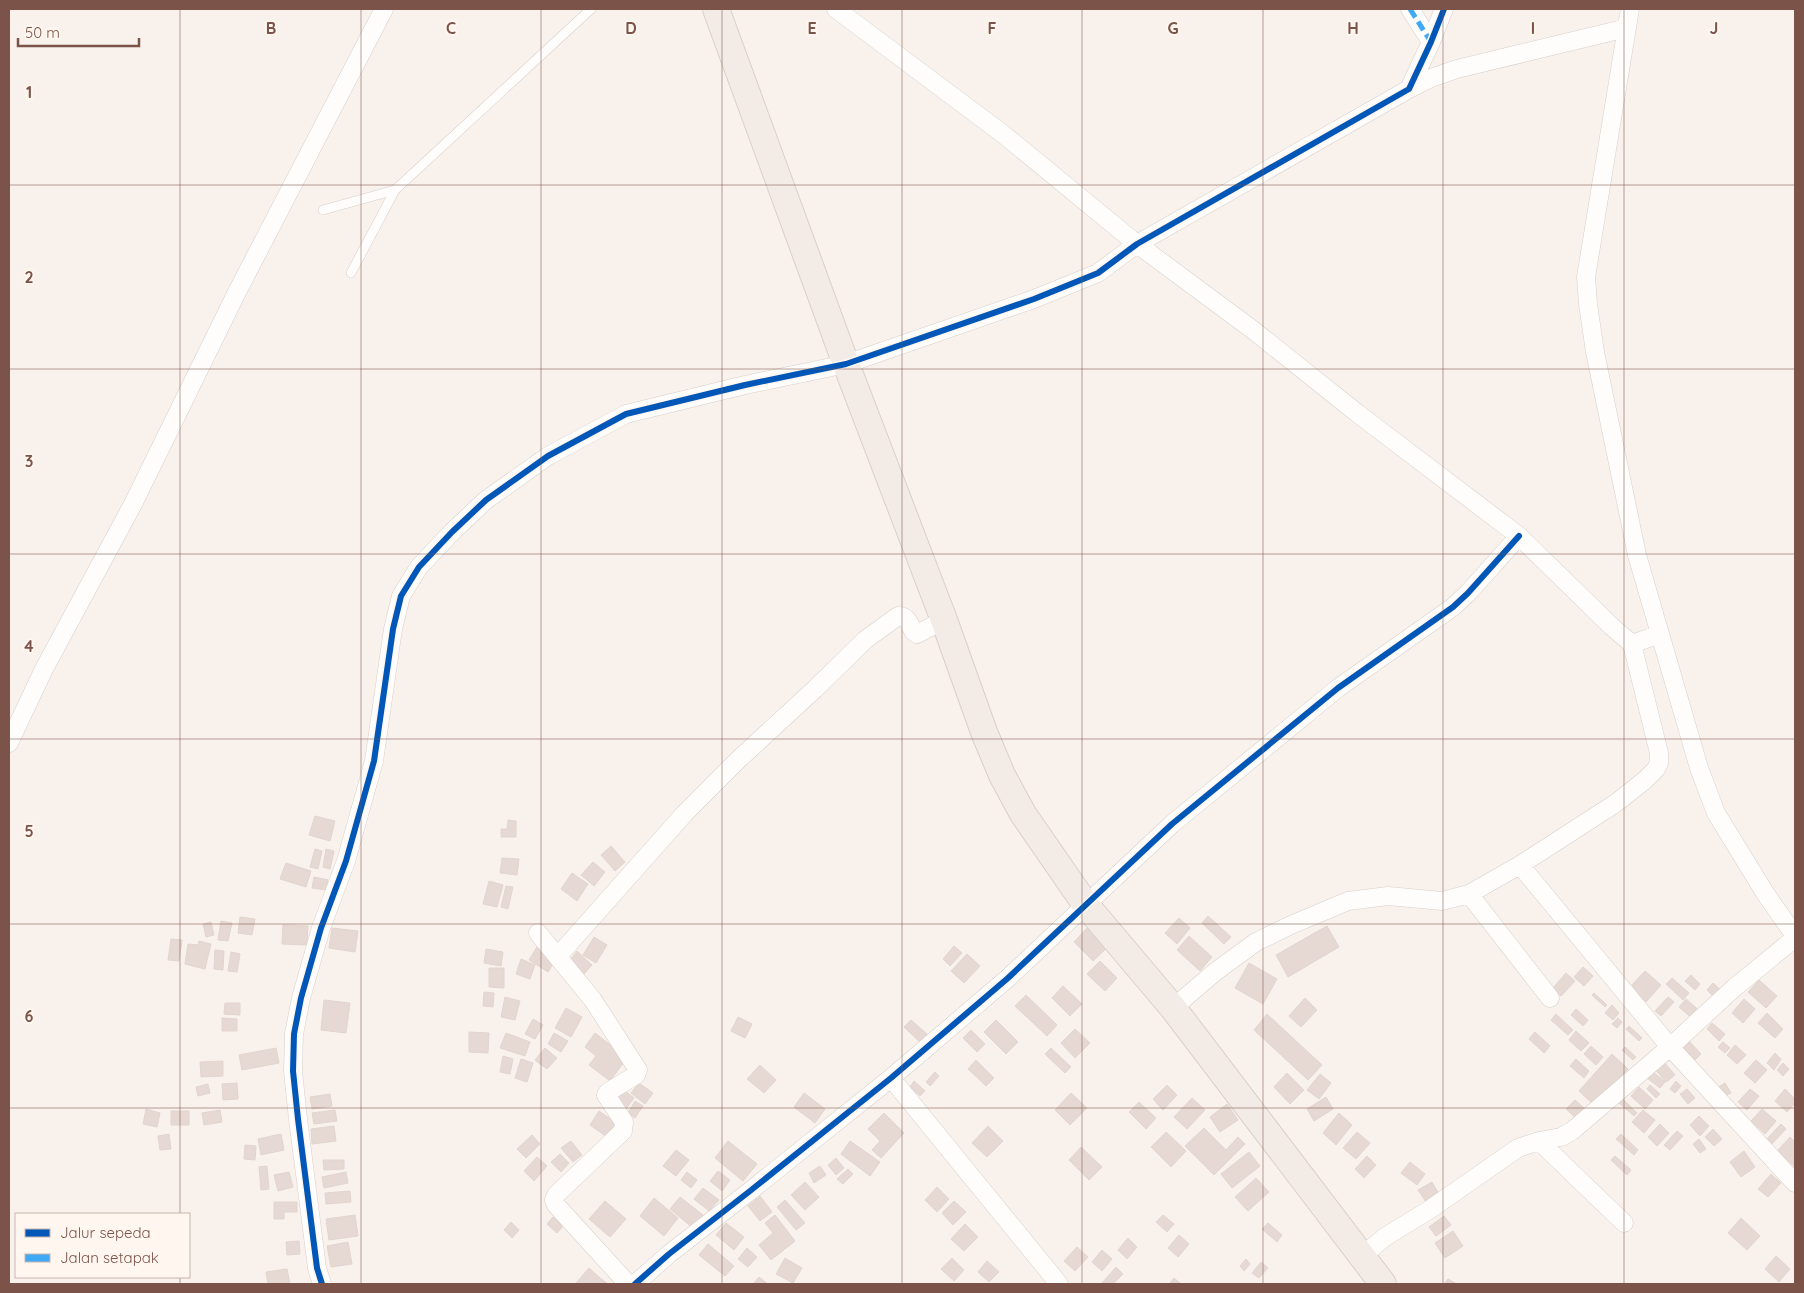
<svg xmlns="http://www.w3.org/2000/svg" width="1804" height="1293" font-family="Quicksand,sans-serif">
  <style>
    .building { fill: #e6d9d3; stroke: #e2d4ce }
    .lines { fill: none; stroke-linecap: round; stroke-linejoin: round }
    .lane-casing { stroke: #d8cec8; stroke-width: 10 }
    .street-casing { stroke: #d8cec8; stroke-width: 19 }
    .primary-casing { stroke: #dacec9; stroke-width: 28 }
    .lane { stroke: #fefdfc; stroke-width: 9 }
    .street { stroke: #fefdfc; stroke-width: 18 }
    .primary { stroke: #f3ece6; stroke-width: 26 }
    .quiet { stroke: #3fa9f5; stroke-width: 5; stroke-dasharray: 10 5; stroke-linecap: butt }
    .cycleway-casing { stroke: #fff6ef; stroke-width: 9 }
    .cycleway { stroke: #0057b8; stroke-width: 6 }
    .grid { fill: none; stroke: #7b5348; stroke-width: 1; stroke-opacity: 0.55 }
    .grid-label { font-size: 16px; text-anchor: middle; font-weight: bold; fill: #7b5348; stroke: #fff6ef; stroke-width: 4; stroke-linejoin: round; paint-order: stroke }
  </style>
  <rect width="100%" height="100%" fill="#f9f2ec"/>
  <path class="building" d="M315 816 335 821 330 841 309 835Z
    M508 820 516 821V837H501V829H507Z
    M611 846 625 862 615 871 601 855Z
    M315 849 322 851 318 869 310 867Z
    M326 849 334 851 330 869 323 867Z
    M502 858 519 859 517 875 500 873Z
    M593 862 605 872 594 886 581 875Z
    M286 863 311 871 306 887 280 879Z
    M572 873 588 884 577 901 561 889Z
    M314 877 328 880 326 890 312 888Z
    M489 881 503 885 497 907 483 904Z
    M506 886 513 887 508 909 501 907Z
    M1208 916 1231 937 1224 944 1202 923Z
    M240 917 255 919 252 935 238 933Z
    M1179 918 1190 928 1177 944 1165 933Z
    M221 921 232 923 228 941 218 940Z
    M211 922 214 935 206 937 203 924Z
    M283 925 308 926 307 945 282 944Z
    M1089 926 1109 946 1093 961 1074 942Z
    M1327 926 1339 947 1288 977 1276 955Z
    M332 928 358 931 355 952 329 948Z
    M1189 936 1212 957 1200 971 1177 950Z
    M594 937 607 945 596 963 583 955Z
    M171 939 182 940 179 961 168 960Z
    M199 941 211 944 205 969 185 964 188 944 198 945Z
    M954 946 962 953 950 966 943 959Z
    M537 947 556 959 548 972 529 960Z
    M486 949 503 952 501 966 484 963Z
    M215 950 224 951 223 970 214 969Z
    M577 951 592 965 584 974 570 960Z
    M231 952 240 954 237 972 228 971Z
    M967 954 980 966 964 983 951 971Z
    M521 959 535 965 530 979 516 974Z
    M1100 961 1117 978 1105 991 1087 974Z
    M1249 963 1277 979 1263 1004 1235 988Z
    M1583 967 1593 976 1584 986 1574 977Z
    M489 968H504V988L489 987Z
    M1645 971 1661 985 1646 1002 1630 987Z
    M1566 973 1575 981 1561 996 1552 989Z
    M1691 975 1700 984 1695 990 1685 981Z
    M1672 978 1689 993 1683 1000 1666 984Z
    M1759 980 1777 996 1766 1008 1748 992Z
    M1713 983 1723 992 1716 999 1707 990Z
    M1063 986 1082 1004 1070 1016 1052 998Z
    M484 992 494 993 493 1007 483 1006Z
    M1594 993 1607 1005 1605 1007 1592 995Z
    M1026 995 1057 1025 1047 1036 1015 1006Z
    M505 997 520 1001 515 1020 501 1017Z
    M1668 997 1674 1002 1661 1016 1655 1011Z
    M1305 998 1317 1010 1301 1027 1289 1016Z
    M1686 999 1702 1013 1695 1021 1679 1007Z
    M1744 999 1755 1009 1743 1023 1732 1013Z
    M324 1000 350 1003 346 1033 321 1030Z
    M225 1003H240V1015L224 1014Z
    M1612 1005 1619 1013 1613 1020 1605 1013Z
    M566 1008 582 1017 571 1037 555 1028Z
    M1576 1009 1588 1020 1583 1026 1571 1015Z
    M1767 1013 1783 1029 1775 1038 1758 1023Z
    M1267 1014 1322 1065 1308 1080 1254 1030Z
    M1556 1014 1573 1030 1568 1035 1551 1020Z
    M738 1017 752 1024 745 1038 731 1031Z
    M222 1018 237 1019V1031H222Z
    M1618 1018 1622 1022 1617 1028 1612 1024Z
    M533 1019 543 1025 535 1039 525 1034Z
    M911 1020 928 1035 921 1043 904 1027Z
    M996 1020 1018 1042 1006 1054 984 1032Z
    M1712 1023 1725 1034 1719 1041 1707 1029Z
    M1629 1026 1642 1038 1639 1041 1626 1029Z
    M1075 1029 1090 1043 1075 1058 1061 1043Z
    M971 1030 985 1044 977 1052 963 1038Z
    M1576 1031 1589 1043 1581 1051 1569 1040Z
    M469 1032 489 1033 488 1053 469 1052Z
    M1535 1032 1550 1046 1544 1053 1529 1039Z
    M506 1033 530 1042 525 1056 500 1048Z
    M554 1033 568 1041 561 1052 548 1044Z
    M595 1033 627 1058 610 1081 589 1065 596 1056 585 1047Z
    M1690 1042 1701 1054 1694 1061 1682 1050Z
    M1723 1042 1730 1048 1725 1053 1718 1047Z
    M1735 1045 1746 1055 1737 1064 1727 1055Z
    M1591 1046 1603 1057 1596 1065 1584 1054Z
    M1625 1047 1636 1057 1633 1060 1622 1050Z
    M276 1048 279 1063 242 1070 239 1055Z
    M545 1048 557 1058 547 1069 535 1060Z
    M1051 1048 1071 1067 1065 1073 1045 1054Z
    M1775 1053 1781 1059 1774 1070 1767 1063Z
    M1612 1054 1628 1069 1595 1106 1579 1091Z
    M503 1056 513 1059 510 1074 500 1072Z
    M521 1059 533 1063 527 1082 515 1078Z
    M1576 1059 1589 1071 1584 1078 1570 1066Z
    M976 1060 994 1078 986 1086 968 1069Z
    M1756 1060 1767 1070 1755 1083 1744 1073Z
    M223 1061V1076L201 1077 200 1062Z
    M1663 1061 1675 1075 1666 1082 1654 1068Z
    M1783 1063 1789 1069 1783 1076 1777 1070Z
    M760 1065 776 1080 764 1093 747 1079Z
    M1652 1071 1665 1082 1660 1088 1647 1078Z
    M935 1072 939 1076 930 1086 926 1082Z
    M1287 1073 1304 1090 1290 1104 1274 1087Z
    M1320 1074 1331 1083 1319 1099 1307 1090Z
    M914 1081 925 1091 920 1096 910 1087Z
    M1676 1081 1681 1086 1675 1093 1670 1089Z
    M237 1083 238 1099 223 1100 222 1084Z
    M639 1083 653 1093 645 1104 631 1093Z
    M1725 1083 1731 1093 1722 1097 1717 1088Z
    M208 1084 210 1093 198 1096 196 1087Z
    M1167 1085 1177 1095 1163 1110 1153 1099Z
    M1650 1085 1660 1094 1656 1098 1647 1089Z
    M1639 1087 1653 1100 1645 1109 1631 1096Z
    M1687 1089 1695 1098 1688 1104 1680 1094Z
    M1750 1089 1759 1096 1747 1110 1738 1102Z
    M1785 1089 1795 1099V1103L1787 1112 1775 1101Z
    M624 1090 634 1098 625 1110 615 1102Z
    M804 1093 825 1109 815 1123 794 1107Z
    M1071 1093 1087 1108 1070 1125 1055 1110Z
    M330 1094 332 1106 312 1109 310 1097Z
    M1326 1097 1333 1109 1314 1121 1307 1109Z
    M1192 1098 1205 1110 1187 1129 1174 1117Z
    M1622 1098 1637 1113 1634 1116 1618 1102Z
    M1575 1100 1587 1111 1578 1120 1566 1109Z
    M635 1101 643 1106 635 1118 628 1113Z
    M1139 1102 1156 1118 1146 1129 1129 1112Z
    M1227 1104 1238 1120 1220 1132 1210 1117Z
    M146 1109 160 1113 157 1127 143 1124Z
    M1762 1109 1776 1121 1765 1134 1751 1121Z
    M220 1110 222 1122 204 1125 202 1113Z
    M335 1110 337 1121 314 1124 312 1113Z
    M1643 1110 1655 1120 1644 1133 1632 1122Z
    M171 1111H189V1125H171Z
    M599 1111 616 1123 607 1137 590 1125Z
    M884 1113 904 1133 881 1158 872 1150 880 1141 868 1129Z
    M1339 1113 1352 1125 1336 1145 1323 1133Z
    M1699 1116 1709 1126 1700 1136 1690 1125Z
    M1660 1124 1669 1133 1657 1146 1648 1137Z
    M1781 1124 1786 1129 1769 1147 1764 1142Z
    M334 1126 336 1141 312 1144 311 1129Z
    M988 1126 1003 1141 987 1157 972 1143Z
    M1204 1128 1226 1150 1238 1137 1245 1144 1214 1175 1185 1146Z
    M1713 1129 1722 1139 1714 1146 1705 1137Z
    M1677 1131 1683 1136 1670 1150 1664 1145Z
    M1166 1132 1186 1151 1171 1167 1151 1147Z
    M1357 1132 1370 1143 1356 1159 1343 1148Z
    M169 1134 171 1149 160 1150 158 1136Z
    M281 1134 284 1150 261 1155 258 1139Z
    M1621 1134 1638 1150 1634 1155 1616 1139Z
    M532 1135 540 1144 526 1158 517 1149Z
    M1790 1137 1795 1142V1167L1777 1151Z
    M1699 1139 1706 1149 1700 1153 1693 1144Z
    M571 1141 582 1155 573 1162 561 1148Z
    M728 1141 757 1164 743 1181 715 1158Z
    M850 1141 880 1162 870 1176 841 1154Z
    M245 1145 256 1146 255 1160 244 1159Z
    M1081 1147 1102 1167 1089 1180 1069 1160Z
    M676 1150 689 1160 676 1176 663 1166Z
    M1744 1151 1755 1167 1741 1177 1730 1162Z
    M1249 1152 1260 1166 1232 1188 1221 1174Z
    M560 1154 569 1163 561 1172 551 1162Z
    M1367 1156 1376 1165 1364 1178 1355 1169Z
    M1615 1156 1631 1170 1627 1175 1611 1160Z
    M537 1157 547 1166 534 1181 524 1171Z
    M836 1158 844 1168 836 1175 828 1165Z
    M323 1160H344V1169L324 1170Z
    M1410 1162 1425 1174 1417 1185 1401 1173Z
    M267 1166 269 1189 261 1190 259 1167Z
    M820 1166 826 1175 814 1183 809 1173Z
    M848 1169 853 1174 843 1184 837 1179Z
    M718 1171 730 1180 722 1191 710 1181Z
    M289 1172 293 1187 278 1191 274 1175Z
    M346 1172 348 1183 324 1188 322 1177Z
    M687 1172 697 1180 691 1188 681 1180Z
    M1771 1174 1781 1183 1768 1197 1758 1189Z
    M1256 1178 1269 1192 1248 1211 1235 1197Z
    M805 1182 819 1197 805 1210 791 1195Z
    M1432 1182 1439 1194 1426 1202 1418 1190Z
    M937 1187 949 1199 937 1212 925 1200Z
    M703 1188 719 1200 709 1211 694 1199Z
    M350 1191 351 1202 326 1204 325 1193Z
    M760 1196 772 1212 760 1221 748 1206Z
    M680 1197 703 1215 693 1228 670 1209Z
    M654 1198 678 1218 664 1236 640 1216Z
    M785 1200 805 1223 796 1230 777 1207Z
    M605 1201 626 1219 610 1237 589 1219Z
    M954 1201 966 1212 953 1225 942 1213Z
    M274 1202H297V1212H284V1219H274Z
    M355 1215 358 1236 329 1240 326 1219Z
    M775 1215 795 1241 771 1260 759 1245 773 1233 765 1223Z
    M1163 1215 1174 1224 1167 1232 1156 1222Z
    M1444 1216 1451 1225 1436 1236 1429 1227Z
    M553 1217 563 1226 557 1233 547 1224Z
    M1741 1218 1760 1236 1747 1250 1728 1233Z
    M511 1222 519 1230 512 1238 504 1230Z
    M726 1223 744 1237 734 1250 716 1235Z
    M1268 1223 1282 1235 1277 1242 1262 1229Z
    M965 1224 978 1237 964 1251 951 1239Z
    M1453 1231 1463 1246 1445 1258 1435 1243Z
    M1179 1235 1189 1244 1178 1257 1168 1248Z
    M1128 1238 1137 1247 1127 1259 1118 1250Z
    M299 1241 300 1254 287 1255 286 1242Z
    M348 1242 352 1264 331 1267 327 1246Z
    M708 1244 734 1266 725 1276 699 1255Z
    M1077 1247 1088 1257 1075 1271 1064 1261Z
    M747 1248 757 1257 748 1267 738 1259Z
    M1102 1250 1112 1259 1102 1271 1092 1262Z
    M1776 1256 1790 1269 1779 1282 1765 1269Z
    M785 1258 802 1268 793 1283 776 1274Z
    M952 1258 964 1270 954 1281 941 1269Z
    M1246 1259 1250 1264 1244 1271 1240 1266Z
    M987 1261 999 1272 989 1282 978 1272Z
    M1261 1262 1268 1268 1259 1278 1252 1273Z
    M1116 1267 1123 1274 1113 1284H1101Z
    M589 1268 600 1278 608 1284H575Z
    M287 1269 290 1284H268L266 1272Z
    M759 1277 768 1284H753Z
    M1174 1278 1181 1284H1169Z
    M1448 1279 1457 1284H1444Z"/>
  <g class="lines">
    <g class="lane-casing">
      <path id="lane" d="M323 210 395 190
        M351 273 395 190 591 9"/>
    </g>
    <g class="street-casing">
      <path id="street" d="M836 9 1003 134 1137 244 1253 330 1357 413 1519 536 1611 626 1632 644 1660 634
        M1410 9 1431 42
        M1630 9 1586 277 1588 304 1595 352 1637 555 1699 768 1716 813 1765 893 1795 936
        M1409 89 1431 78 1457 69 1627 28
        M9 743 44 669 133 504 236 294 384 9
        M1520 865 1670 1047 1795 1183
        M1469 894 1550 998
        M538 933 593 1000 638 1070 636 1075 608 1092 606 1095 624 1122 623 1131 556 1195 554 1200 556 1205 628 1284
        M558 956 685 813 739 759 815 689 865 640 898 616C908 616 909 623 913 631L917 634 944 620
        M1173 1008 1215 972 1256 942 1291 925 1348 901 1388 896 1442 901 1469 894 1520 865 1616 803 1645 780 1656 769 1659 763V753L1632 644
        M891 1078 1059 1284
        M1539 1141 1624 1223
        M1361 1257 1385 1237 1429 1210 1518 1148 1539 1141 1561 1137 1572 1131 1670 1047 1734 988 1795 938
        M322 1284 317 1268 298 1119 293 1071 294 1034 301 998 321 928 346 861 374 761 393 629 401 596 419 567 452 532 486 500 548 456 626 414 745 385 846 364 1034 299 1098 273 1137 244 1409 89 1431 42 1444 9
        M635 1284 669 1254 750 1191 891 1078 1008 978 1172 824 1338 688 1453 607 1468 593 1519 536"/>
    </g>
    <g class="primary-casing">
      <path id="primary" d="M716 9 846 364 944 620 984 732 1002 775 1023 814 1086 905 1173 1008 1383 1284"/>
    </g>
    <use href="#lane" class="lane"/>
    <use href="#street" class="street"/>
    <use href="#primary" class="primary"/>
    <path class="quiet" d="M1410 9 1431 42"/>
    <g class="cycleway-casing">
      <path id="cycleway" d="M322 1284 317 1268 298 1119 293 1071 294 1034 301 998 321 928 346 861 374 761 393 629 401 596 419 567 452 532 486 500 548 456 626 414 745 385 846 364 1034 299 1098 273 1137 244 1409 89 1431 42 1444 9
        M635 1284 669 1254 750 1191 891 1078 1008 978 1172 824 1338 688 1453 607 1468 593 1519 536"/>
    </g>
    <use href="#cycleway" class="cycleway"/>
  </g>
  <path class="grid" d="M180 9V1214M361 9V1284M541 9V1284M722 9V1284M902 9V1284M1082 9V1284M1263 9V1284M1443 9V1284M1624 9V1284M9 185H1795M9 369H1795M9 554H1795M9 739H1795M9 924H1795M9 1108H1795M180 1277V1284"/>
  <g class="grid-label">
    <text x="271" y="34">B</text>
    <text x="451" y="34">C</text>
    <text x="631" y="34">D</text>
    <text x="812" y="34">E</text>
    <text x="992" y="34">F</text>
    <text x="1173" y="34">G</text>
    <text x="1353" y="34">H</text>
    <text x="1533" y="34">I</text>
    <text x="1714" y="34">J</text>
    <text x="29" y="98">1</text>
    <text x="29" y="283">2</text>
    <text x="29" y="467">3</text>
    <text x="29" y="652">4</text>
    <text x="29" y="837">5</text>
    <text x="29" y="1022">6</text>
  </g>
  <rect width="1804" height="1293" fill="none" stroke="#7b5348" stroke-width="20"/>
  <rect x="15" y="1213" width="175" height="65" fill="#fff6ef" stroke="#cab5ac"/>
  <rect x="25" y="1229" width="25" height="8" fill="#0057b8" stroke="#cab5ac"/>
  <text x="60" y="1238" font-size="15" fill="#7b5348">Jalur sepeda</text>
  <rect x="25" y="1254" width="25" height="8" fill="#3fa9f5" stroke="#cab5ac"/>
  <text x="60" y="1263" font-size="15" fill="#7b5348">Jalan setapak</text>
  <path d="M18 38v8h121v-8" fill="none" stroke="#7b5348" stroke-width="2.5"/>
  <text x="25" y="38" font-size="15" fill="#7b5348" stroke="#fff6ef" stroke-width="4" paint-order="stroke">50 m</text>
</svg>
